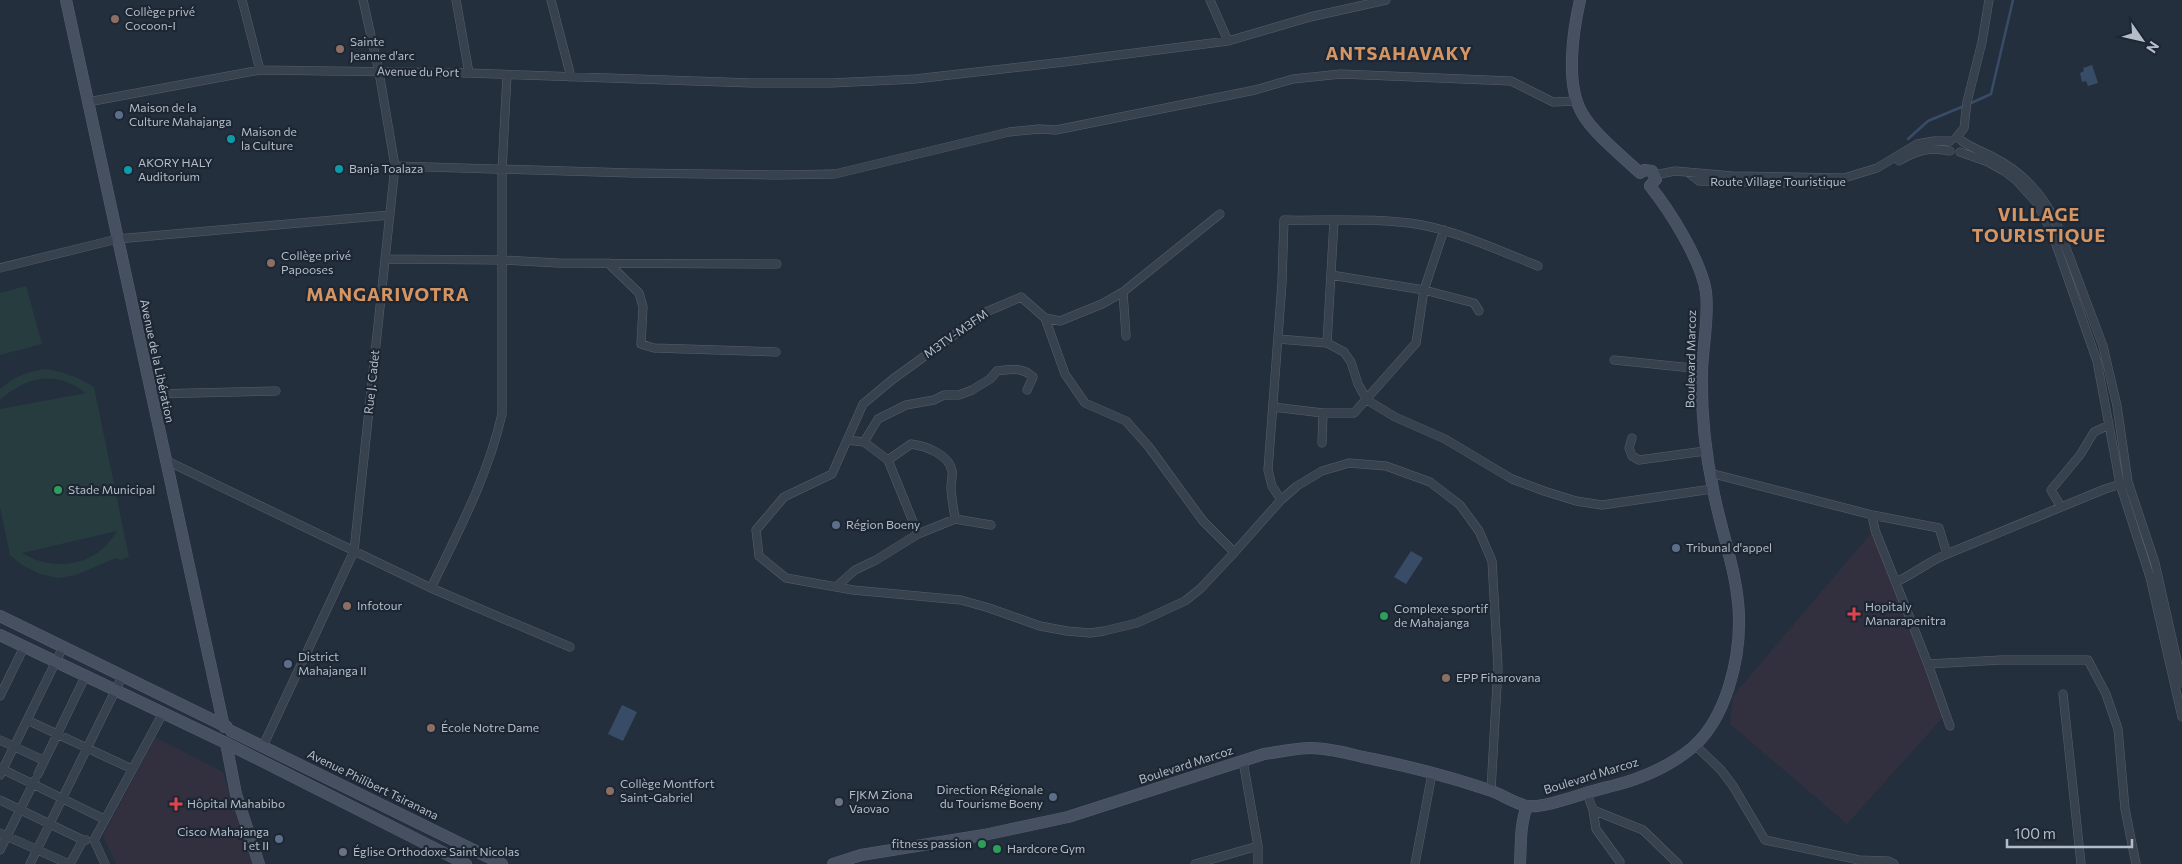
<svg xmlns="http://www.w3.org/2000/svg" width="2182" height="864" font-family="Commissioner,sans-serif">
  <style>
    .medical { fill: #32303f }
    .green { fill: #263c3f; fill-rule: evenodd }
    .water { fill: #394c67 }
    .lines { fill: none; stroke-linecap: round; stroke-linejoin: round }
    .stream { stroke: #394c67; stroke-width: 2.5 }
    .street-casing { stroke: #565f6c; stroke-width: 9 }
    .secondary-casing { stroke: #565f6c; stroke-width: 12 }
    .street { stroke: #38414e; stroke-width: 8 }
    .secondary { stroke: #465061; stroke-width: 11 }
    .education-dot { fill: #8d6e63; stroke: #1d2633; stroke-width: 2 }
    .service-dot { fill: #5c6f8a; stroke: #1d2633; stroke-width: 2 }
    .culture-dot { fill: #0f9aa8; stroke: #1d2633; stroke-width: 2 }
    .leisure-dot { fill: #2e9e5b; stroke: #1d2633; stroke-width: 2 }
    .health-dot { fill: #e0444e; stroke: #1d2633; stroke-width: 2 }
    .worship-dot { fill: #6b7280; stroke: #1d2633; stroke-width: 2 }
    .labels { text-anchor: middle; stroke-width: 4.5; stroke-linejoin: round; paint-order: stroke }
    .poi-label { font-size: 12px; fill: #b4bcc9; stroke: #1d2633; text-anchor: start }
    .street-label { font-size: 12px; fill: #b4bcc9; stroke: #1d2633 }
    .district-label { font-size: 18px; font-weight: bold; letter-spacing: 1px; fill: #d59563; stroke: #1d2633 }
  </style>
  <rect width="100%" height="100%" fill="#242f3e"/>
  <path class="medical" d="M1872 532 1945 715 1847 824 1730 724 1733 696Z
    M155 737 223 772 244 841 253 864H116L103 836Z"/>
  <path class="green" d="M26 286 42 344 0 355V293Z
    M46 369C65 372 78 377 94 387L129 557 120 560 116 558 76 575 58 578 40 574 22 565 10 555 0 507V409L86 393C56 370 27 376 0 400V389C16 376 25 372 46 369ZM117 531C97 566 55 573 22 553Z"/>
  <path class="water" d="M2092 65 2098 83 2088 86 2086 81 2082 82 2080 73 2084 71 2083 68Z
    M1411 551 1423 558 1406 584 1394 577Z
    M622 705 637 712 623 741 608 734Z"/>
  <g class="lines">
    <path class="stream" d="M1969 104 1991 94 2013 0
      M1908 139 1928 121 1964 106"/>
    <g class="street-casing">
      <path id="street" d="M242 0 260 70
        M456 0 469 73
        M551 0 571 77
        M1210 0 1228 41
        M88 102 260 70 469 73 752 83H831L915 79 1064 62 1228 41 1310 17 1386 0
        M1956 138 1964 128 1967 102 1982 42 1989 0
        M1962 141C1972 148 1983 152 1993 157 2023 172 2043 194 2057 224L2103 346 2117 406 2128 482 2155 563 2182 683
        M1960 152 1988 162 2004 171 2016 180 2037 203 2052 233 2097 361 2120 484 2150 577 2182 717
        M1899 161C1917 150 1930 147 1950 151
        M395 166 632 173 776 175 835 174 1009 132 1039 129 1056 130 1255 90 1293 79 1341 74 1511 81 1553 102 1577 101
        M1690 174 1699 181 1827 184
        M1655 175 1675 171 1732 176 1844 178 1877 168 1917 144 1934 141H1950
        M1220 214 1123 292 1102 304 1060 321 1045 318 1021 297 986 312 893 379 863 404 832 474 784 497 756 530 759 556 786 578 853 590 961 600 989 608 1040 626 1067 631 1090 633 1104 631 1137 623 1185 601 1200 589 1232 555 1281 500 1297 486 1322 471 1349 463 1386 466 1430 482 1460 505 1479 531 1492 561 1498 667 1491 790
        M385 259 502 260 558 263 777 264
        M608 263 639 293 643 307 641 344 654 348 776 352
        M0 268 117 239 390 215
        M1331 275 1424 290 1474 303 1479 311
        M1123 292 1126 336
        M1045 318 1065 374 1085 403 1126 421 1149 447 1203 521 1234 552
        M1278 339 1327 343 1344 352 1351 362 1358 384 1367 400 1395 417 1445 439 1512 479 1544 491 1576 501 1602 505 1712 489
        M1327 343 1334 221
        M1614 360 1702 369
        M151 394 276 391
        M1273 407 1323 413H1354L1416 343 1424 290 1444 230
        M1632 438 1629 448 1632 456 1639 460 1705 451
        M847 440 864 442 888 460 911 444C925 446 949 454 952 471 953 476 951 482 951 487 951 498 954 509 955 519L991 525
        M864 442 878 419 906 405 934 400 944 395H959L972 390 990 379 997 371C1011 369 1023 367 1033 377L1027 390
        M1322 443 1323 413
        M165 460 431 588 570 647
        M888 460 918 534
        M1710 473 1872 515 1939 528 1947 554 2105 489 2124 483
        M1281 500 1272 486 1268 470 1282 283 1284 220C1329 221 1377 217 1422 225 1462 233 1500 251 1538 266
        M2061 507 2051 490 2080 455 2094 432 2109 425
        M1872 515 1875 530 1928 664 1950 726
        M1896 582C1914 574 1929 561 1947 554
        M837 586 855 570 876 560 918 534 955 519
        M431 588C458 532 488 476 502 414V171L507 75
        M1928 664 2001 660H2088L2106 694 2118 729 2125 809 2136 864
        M2063 694 2081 864
        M0 696 24 647
        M27 720 132 769
        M0 740 43 760
        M1695 745 1721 770 1733 786 1765 840 1859 860 1888 861 1894 864
        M263 746 354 551 395 166 379 72 363 0
        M1243 761 1258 846V864
        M0 768 104 819
        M38 774 85 677
        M0 775 63 647
        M1586 791 1593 810 1596 829 1620 862
        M0 800 83 840
        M1593 810 1643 830 1678 864
        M0 833 69 864
        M0 850 35 780
        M30 864 122 677
        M70 864 83 840H86
        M105 864 94 840 163 713
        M1195 864 1258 846
        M1415 864 1432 774"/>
    </g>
    <g class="secondary-casing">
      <path id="secondary" d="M66 0 224 727
        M1580 0C1573 31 1565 84 1582 113 1593 133 1623 157 1640 173
        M1640 173 1644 170 1652 171 1656 179 1650 186
        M0 616 227 727
        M0 635 226 743 466 864
        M231 731 502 864
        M226 743 236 794 259 864
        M833 864 861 855 984 835 1068 817 1264 754C1280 752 1295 748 1311 748 1332 748 1352 755 1373 759 1412 767 1451 777 1489 790 1502 794 1513 803 1527 806 1545 809 1588 791 1608 787 1638 780 1669 767 1693 747 1726 718 1740 660 1739 617 1738 574 1721 532 1713 489 1705 451 1701 410 1702 370 1703 344 1709 318 1706 292 1701 260 1670 211 1650 186
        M1520 864C1521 845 1520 824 1527 806"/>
    </g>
    <use href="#street" class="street"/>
    <use href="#secondary" class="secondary"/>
  </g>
  <g class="education-dot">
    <circle cx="115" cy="19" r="5"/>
    <circle cx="340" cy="49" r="5"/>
    <circle cx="271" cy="263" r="5"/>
    <circle cx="347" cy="606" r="5"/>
    <circle cx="1446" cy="678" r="5"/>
    <circle cx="431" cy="728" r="5"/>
    <circle cx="610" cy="791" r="5"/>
  </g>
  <g class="service-dot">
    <circle cx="119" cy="115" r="5"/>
    <circle cx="836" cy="525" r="5"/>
    <circle cx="1676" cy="548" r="5"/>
    <circle cx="288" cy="664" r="5"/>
    <circle cx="1053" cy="797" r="5"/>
    <circle cx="279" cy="839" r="5"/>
  </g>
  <g class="culture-dot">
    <circle cx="231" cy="139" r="5"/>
    <circle cx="339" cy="169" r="5"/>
    <circle cx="128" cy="170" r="5"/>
  </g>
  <g class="leisure-dot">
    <circle cx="58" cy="490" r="5"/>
    <circle cx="1384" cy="616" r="5"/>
    <circle cx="982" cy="844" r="5"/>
    <circle cx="997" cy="849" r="5"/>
  </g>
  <g class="health-dot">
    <path d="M1851.5 606.5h5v5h5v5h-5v5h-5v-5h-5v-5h5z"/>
    <path d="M173.5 796.5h5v5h5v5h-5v5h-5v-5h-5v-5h5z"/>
  </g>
  <g class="worship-dot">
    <circle cx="839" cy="802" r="5"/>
    <circle cx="343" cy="852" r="5"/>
  </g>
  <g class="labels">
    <g class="poi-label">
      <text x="125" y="16">Collège privé<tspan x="125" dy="14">Cocoon-I</tspan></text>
      <text x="350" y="46">Sainte<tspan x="350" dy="14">Jeanne d'arc</tspan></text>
      <text x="129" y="112">Maison de la<tspan x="129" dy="14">Culture Mahajanga</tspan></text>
      <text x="241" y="136">Maison de<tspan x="241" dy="14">la Culture</tspan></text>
      <text x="138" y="167">AKORY HALY<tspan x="138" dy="14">Auditorium</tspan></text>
      <text x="349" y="173">Banja Toalaza</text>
      <text x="281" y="260">Collège privé<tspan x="281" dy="14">Papooses</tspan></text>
      <text x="68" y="494">Stade Municipal</text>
      <text x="846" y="529">Région Boeny</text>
      <text x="1686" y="552">Tribunal d'appel</text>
      <text x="357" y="610">Infotour</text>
      <text x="1865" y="611">Hopitaly<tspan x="1865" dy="14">Manarapenitra</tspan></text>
      <text x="1394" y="613">Complexe sportif<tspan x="1394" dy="14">de Mahajanga</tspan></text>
      <text x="298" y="661">District<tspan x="298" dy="14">Mahajanga II</tspan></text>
      <text x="1456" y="682">EPP Fiharovana</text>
      <text x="441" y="732">École Notre Dame</text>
      <text x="620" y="788">Collège Montfort<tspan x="620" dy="14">Saint-Gabriel</tspan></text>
      <text x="1043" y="794" text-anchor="end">Direction Régionale<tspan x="1043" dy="14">du Tourisme Boeny</tspan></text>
      <text x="849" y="799">FJKM Ziona<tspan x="849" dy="14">Vaovao</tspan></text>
      <text x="187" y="808">Hôpital Mahabibo</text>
      <text x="269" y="836" text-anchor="end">Cisco Mahajanga<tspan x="269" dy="14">I et II</tspan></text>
      <text x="972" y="848" text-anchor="end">fitness passion</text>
      <text x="1007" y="853">Hardcore Gym</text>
      <text x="353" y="856">Église Orthodoxe Saint Nicolas</text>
    </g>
    <g class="street-label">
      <text transform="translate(418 72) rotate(1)" y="4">Avenue du Port</text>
      <text x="1778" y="186">Route Village Touristique</text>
      <text transform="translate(956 334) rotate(-35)" y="4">M3TV-M3FM</text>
      <text transform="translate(1691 359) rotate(-89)" y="4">Boulevard Marcoz</text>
      <text transform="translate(157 361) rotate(78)" y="4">Avenue de la Libération</text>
      <text transform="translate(372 382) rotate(-84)" y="4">Rue J. Cadet</text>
      <text transform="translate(1186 765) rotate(-18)" y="4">Boulevard Marcoz</text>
      <text transform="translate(1591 776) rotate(-17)" y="4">Boulevard Marcoz</text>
      <text transform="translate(373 785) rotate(26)" y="4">Avenue Philibert Tsiranana</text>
    </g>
    <g class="district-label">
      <text x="1399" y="60">ANTSAHAVAKY</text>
      <text x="2039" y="221">VILLAGE<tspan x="2039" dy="21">TOURISTIQUE</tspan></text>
      <text x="388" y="301">MANGARIVOTRA</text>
    </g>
  </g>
  <g transform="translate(2142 40) rotate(124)" stroke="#1d2633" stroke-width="4" paint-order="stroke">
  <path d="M0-4L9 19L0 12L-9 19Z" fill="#b4bcc9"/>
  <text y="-8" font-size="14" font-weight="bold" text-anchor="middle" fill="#b4bcc9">N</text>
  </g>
  <path d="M2007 839v8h125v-8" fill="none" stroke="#b4bcc9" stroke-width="2.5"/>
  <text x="2014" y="839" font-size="15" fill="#b4bcc9" stroke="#1d2633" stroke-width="4" paint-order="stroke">100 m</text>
</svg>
